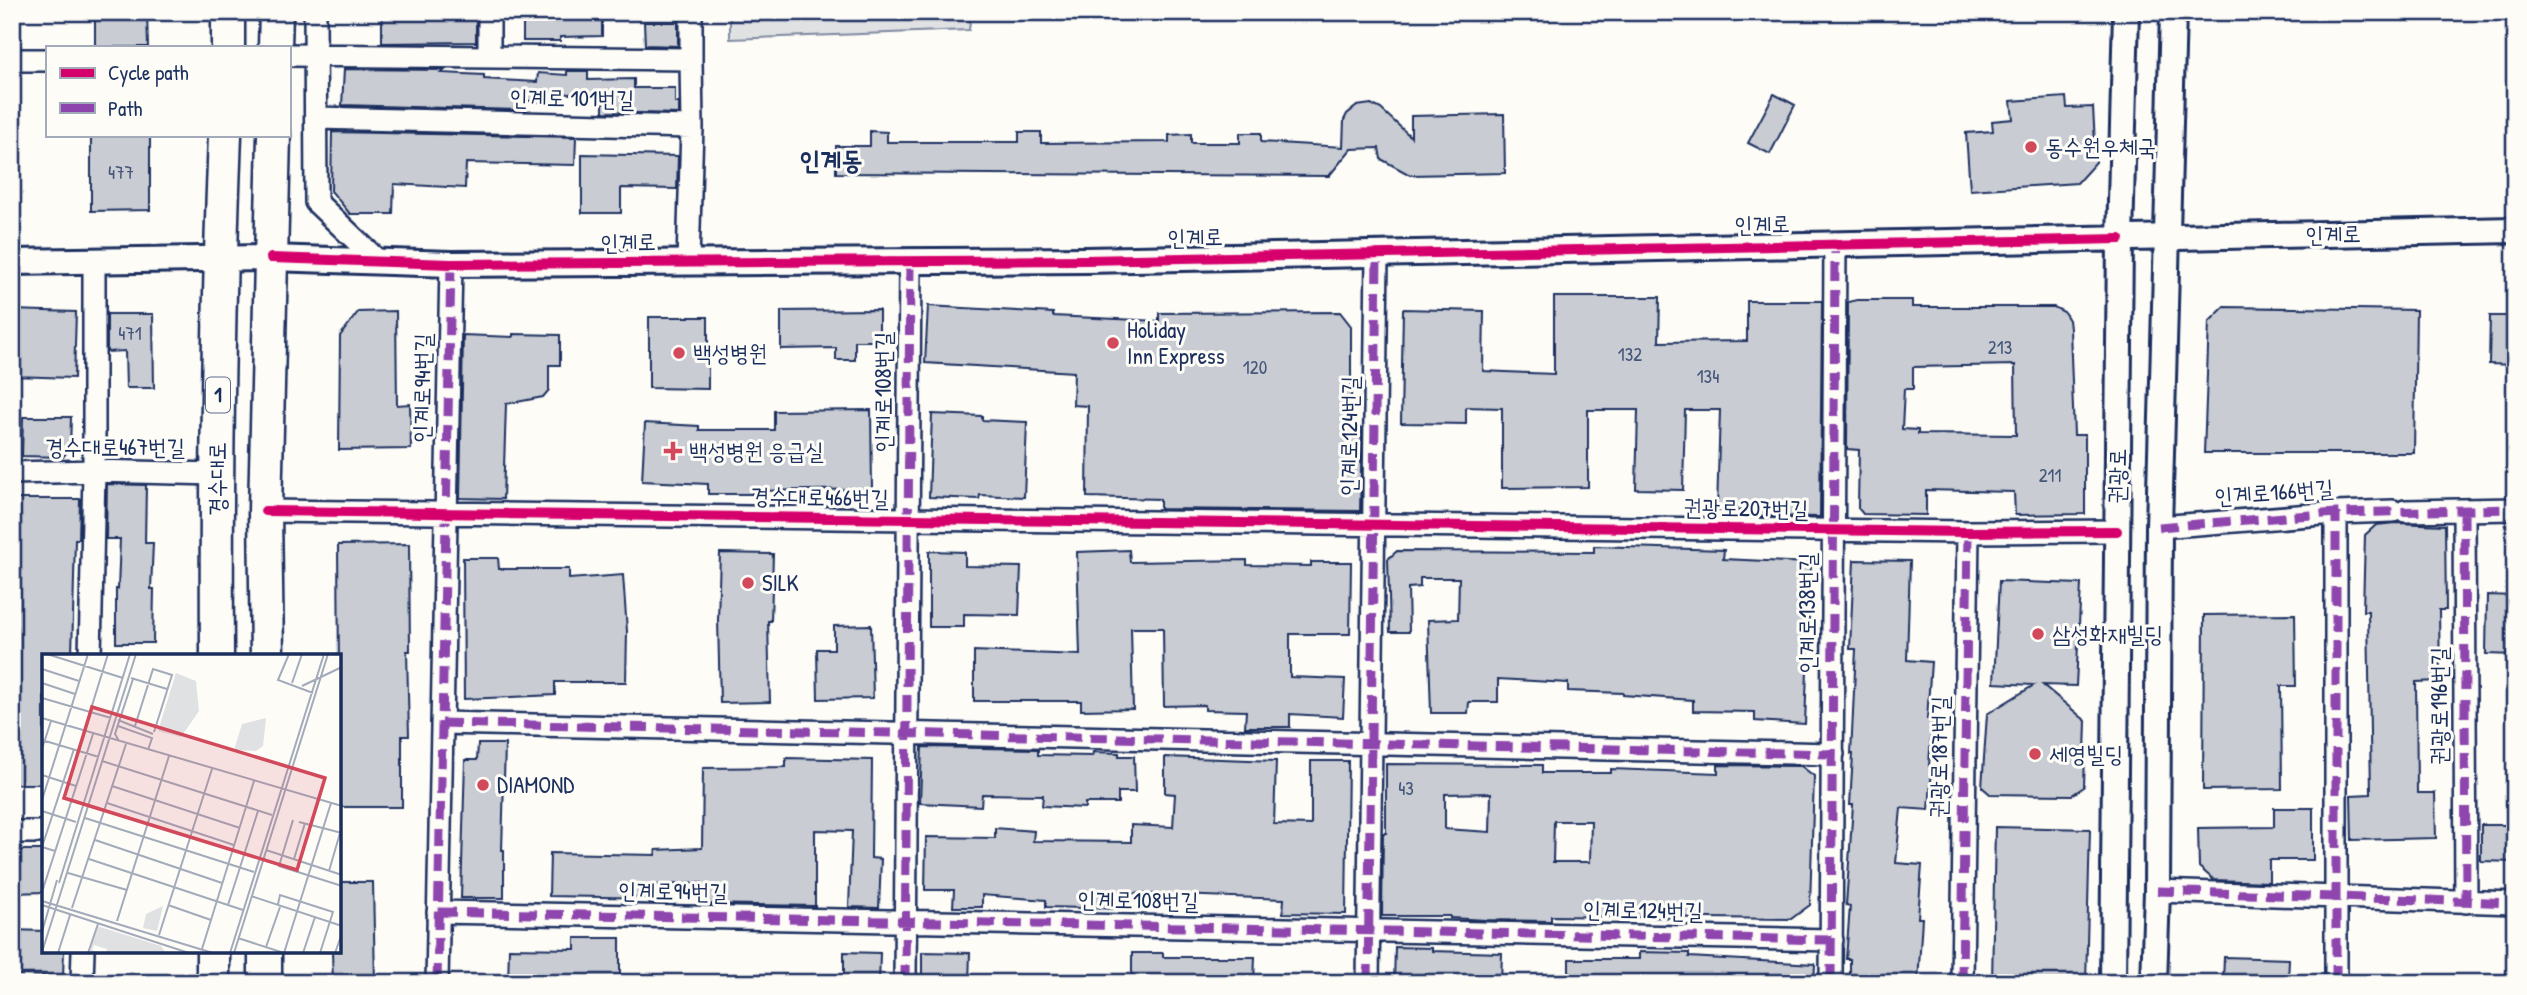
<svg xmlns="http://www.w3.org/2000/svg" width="2527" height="995" font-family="'Patrick Hand','Poor Story',sans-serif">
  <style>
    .green { fill: #e0e1e3; stroke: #7e88a0; stroke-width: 2 }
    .building { fill: #c9ccd3; stroke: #1b2f5e; stroke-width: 2; fill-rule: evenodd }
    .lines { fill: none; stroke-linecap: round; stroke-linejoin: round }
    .minor-casing { stroke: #1b2f5e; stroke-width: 26 }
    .tertiary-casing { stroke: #1b2f5e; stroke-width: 30 }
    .primary-casing { stroke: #1b2f5e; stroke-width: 37 }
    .minor { stroke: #fdfcf7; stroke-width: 21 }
    .tertiary { stroke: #fdfcf7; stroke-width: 24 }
    .primary { stroke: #fdfcf7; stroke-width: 32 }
    .quiet { stroke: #8e44ad; stroke-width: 9; stroke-dasharray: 18 9; stroke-linecap: butt }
    .cycleway-casing { stroke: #fdfcf7; stroke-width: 15 }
    .cycleway { stroke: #d6006c; stroke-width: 10 }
    .poi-dot { fill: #d1495b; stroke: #fdfcf7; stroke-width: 2.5 }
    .labels { text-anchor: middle; stroke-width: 6; stroke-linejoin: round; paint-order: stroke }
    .number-label { font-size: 19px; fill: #46567b }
    .shield { fill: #fdfcf7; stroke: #5f6c8c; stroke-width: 2 }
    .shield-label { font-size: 21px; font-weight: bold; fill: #1b2f5e }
    .street-label { font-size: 23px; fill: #1b2f5e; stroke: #fdfcf7 }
    .poi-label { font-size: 23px; fill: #1b2f5e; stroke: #fdfcf7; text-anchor: start }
    .quarter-label { font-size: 26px; font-weight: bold; fill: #1b2f5e; stroke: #fdfcf7 }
    .inset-road { fill: none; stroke: #a3aaba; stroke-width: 2 }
    .view { fill: #d1495b; fill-opacity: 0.15; stroke: #d1495b; stroke-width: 3.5 }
    .inset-edge { fill: none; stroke: #1b2f5e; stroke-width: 3.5 }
  </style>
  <rect width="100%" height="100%" fill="#fdfcf7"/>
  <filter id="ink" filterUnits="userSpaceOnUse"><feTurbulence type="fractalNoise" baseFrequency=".0143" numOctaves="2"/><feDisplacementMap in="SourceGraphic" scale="14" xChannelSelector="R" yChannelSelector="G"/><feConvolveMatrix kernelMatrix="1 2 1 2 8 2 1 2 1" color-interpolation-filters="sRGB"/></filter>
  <g filter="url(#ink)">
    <path class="green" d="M730 12H971L969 30 730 39Z"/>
    <path class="building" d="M95 12H147L148 47H95Z
      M382 12H459V15L476 16V42L382 43Z
      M523 12H602V36L560 37V41H523Z
      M644 22H678V46L645 45Z
      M344 69 445 70 441 73 484 75V79L537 82 538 73 567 75V71H588V80L634 79V88H675V103H679V114L603 112V96L556 93 555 103 520 100 519 110 342 105Z
      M1774 94 1795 105 1770 154 1748 143Z
      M2066 97 2067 108 2093 107 2096 162 2077 183 1970 190 1966 133 1993 131 1992 121 2013 119 2011 101Z
      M1371 104 1381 109 1411 137V116L1504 114 1505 173 1410 175 1381 159 1379 148 1351 149 1329 176 836 173V146H870V131L887 132V142H1019V132H1041V143L1169 142V135L1191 134V143H1240V133H1261V142L1343 147 1344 120 1347 114 1357 106Z
      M332 132 576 137 575 165 466 163 465 188 394 184 393 214H350L331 191Z
      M91 135H150V210L91 211Z
      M582 154 678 156 677 189 621 188V213H582Z
      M1554 297H1660L1659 342 1747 341V301H1822L1820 517 1745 516V511L1717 510 1720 410H1685L1683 490 1636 489 1638 410H1588V487L1502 488V408L1466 407V424L1401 423 1403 309 1484 311 1483 371 1554 374Z
      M1857 300H1912V307H2054L2064 312 2069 320 2070 329 2074 435H2085V514L2015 515 2014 492 1926 490V515L1863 514 1858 508 1859 450 1847 449 1848 302ZM2015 365 2016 435 1918 434V430L1902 429 1904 389H1913V367Z
      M928 306 1053 313V316L1159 321V313L1340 312 1351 326V428H1362L1360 511 1160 509V499L1087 497 1088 406 1073 405 1074 372 925 363Z
      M2224 307 2416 310 2414 453H2204L2209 322Z
      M12 310 76 312 74 378 12 376Z
      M879 310V341H855V360H836V348L781 349V311Z
      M396 311 397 405 410 404 411 449 339 450 340 336 358 312Z
      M107 314H153L154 388H126L125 351 107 352Z
      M2490 316H2515V365L2489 364Z
      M649 317H708V389L649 388Z
      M513 334 560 335V365H549V390L543 397 506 404 503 499 460 498 463 335 513 337Z
      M871 410 872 489 752 491V494H708V484L642 481 645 423 699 426V430H774V411Z
      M932 414 982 416V420L1027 422 1024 497 980 495 979 499 929 497Z
      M23 417H71L70 448 63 457 22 456Z
      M107 484 146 485 145 543H153L151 589H154L153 643H116V589H118L120 539H106Z
      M17 499H80L79 539H75L72 655H44V784H12V538H17Z
      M2396 523 2445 525 2446 610H2439L2440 681 2416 682 2417 793H2435L2436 838 2352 840 2351 795 2371 794 2368 611H2363L2365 535 2376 525Z
      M409 544 410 651H407L409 736H402V807H340L338 545Z
      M1594 546 1724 550 1723 559 1811 563 1805 724 1755 721V712L1693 711V700L1623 695V693L1568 691V683L1498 679V702H1469L1468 713H1431L1428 620 1458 619 1459 578H1420V587L1408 588 1409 632H1390L1388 559 1397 551 1594 552Z
      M1129 550 1130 562 1247 560V565L1311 566V562H1351L1350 634H1290V677L1345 679 1343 717 1290 714V727H1245L1246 711 1205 710V705L1164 706 1163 628H1131L1133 709 1081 710V701H974V651L1080 655 1077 552Z
      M929 551 965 552V566L1021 567 1019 615 964 614V627H929Z
      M720 553 773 554 771 621H768L770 702 720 703 718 620Z
      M463 558H498L499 569H569V579L623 575 627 631 626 682H555V695L464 699Z
      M1854 560 1910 561 1907 660 1931 662 1927 719H1932L1929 766H1932L1929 810 1901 808 1896 863 1922 865 1918 918H1922L1918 983H1850V959H1846L1850 906 1846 905 1853 805H1850L1853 754H1851L1856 649H1850Z
      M1999 581 2081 584 2076 686 2043 685 2086 721 2084 787 2072 795 1990 794 1982 787 1987 714 2034 685 1994 683Z
      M2487 595 2515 596V655L2486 654Z
      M2295 614 2296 686H2281L2282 789 2203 790 2204 615Z
      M871 625 873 698 818 699 817 649H834V626Z
      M478 744H505L502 850H504V898H461L465 760H477Z
      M922 747 1038 749V755L1092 756 1093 752 1119 753V756H1134L1135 792H1118V803H1085V808L1042 806 1043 795 982 794 981 806 920 803Z
      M1165 757 1276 761 1274 824 1311 825V761H1348L1346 914 1283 913 1284 899 1123 893V909L1046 907V900L982 895V907H953L954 890H925L926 837 995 838V828L1034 831 1033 841 1131 842V825L1173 827 1175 794 1165 793Z
      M786 758 872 760 871 858 881 859 879 908 849 907 852 831 815 830V906L702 904V883L655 885 654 898 549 896 550 853 656 855V850L702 848 703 768 786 767Z
      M1386 764 1542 765V773H1611V769L1718 773V765L1801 766 1814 776 1810 905 1791 919 1551 916V921L1486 920 1450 918V916H1382L1383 833H1386ZM1491 793 1490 832 1445 829V794ZM1554 821H1591L1590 862H1553Z
      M2274 808H2313V860H2269V882L2214 880 2199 867 2198 828 2274 827Z
      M2481 825H2515V862L2481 861Z
      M1995 827 2090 829 2086 983H1992Z
      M12 850H44V892L12 893Z
      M340 882H373L375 983H333L332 951H340Z
      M12 930 44 931V951H64L63 976 12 975Z
      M575 938H620V983H508L509 948 575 949Z
      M1395 947 1432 948V951L1502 953 1501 983H1394Z
      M844 952 880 953 879 983H844Z
      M922 952 970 953 969 983H922Z
      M1639 952 1689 953V957L1815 964 1814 983H1569V959H1639Z
      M1132 953H1163V957H1255L1254 983H1132Z
      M2224 957 2289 959 2288 983H2223Z"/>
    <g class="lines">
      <g class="minor-casing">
        <path id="minor" d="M315 12 316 202 379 262
          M489 12V57
          M691 12V59
          M289 55 691 59 692 127
          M12 60H47
          M316 118 692 127 688 262
          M12 473 94 471 216 474
          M2464 510 2466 902
          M265 511 1968 532 2117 531
          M2405 511 2515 509
          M2159 527 2336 513 2393 511
          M90 656 94 471V262
          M442 723 1833 754
          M12 832H44
          M2157 891 2515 903
          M438 912 1832 940
          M82 983 83 951
          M437 983 451 264
          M905 983 910 260
          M1368 983 1377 255
          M1831 983 1835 243
          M1962 983 1968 532
          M2336 983V513"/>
      </g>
      <g class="tertiary-casing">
        <path id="tertiary" d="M12 262 271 258 451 264 1086 260 2515 230
          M2113 983 2120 239 2126 12
          M2154 983 2157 891 2159 527 2173 12"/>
      </g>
      <g class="primary-casing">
        <path id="primary" d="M228 12V47
          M275 47 276 12
          M217 656C216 482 218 308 225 135
          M267 656 265 511 274 135
          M213 983V951
          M265 983V951"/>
      </g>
      <use href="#minor" class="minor"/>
      <use href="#tertiary" class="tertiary"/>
      <use href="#primary" class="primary"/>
      <path class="quiet" d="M2464 510 2466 902
        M2159 527 2336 513 2515 509
        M442 723 1833 754
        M2157 891 2515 903
        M438 912 1832 940
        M437 983 451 264
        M905 983 910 260
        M1368 983 1377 255
        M1831 983 1835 243
        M1962 983 1968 532
        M2336 983V513"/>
      <g class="cycleway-casing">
        <path id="cycleway" d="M271 258 451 264 1086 260 2120 239
          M265 511 1968 532 2117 531"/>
      </g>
      <use href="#cycleway" class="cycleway"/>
    </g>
  </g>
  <g class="poi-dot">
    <circle cx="2031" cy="147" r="7"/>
    <circle cx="1113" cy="343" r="7"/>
    <circle cx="679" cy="353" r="7"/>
    <path d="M669.5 440.5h7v7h7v7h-7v7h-7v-7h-7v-7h7z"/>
    <circle cx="748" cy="583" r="7"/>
    <circle cx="2038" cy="634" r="7"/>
    <circle cx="2035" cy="754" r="7"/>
    <circle cx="483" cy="785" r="7"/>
  </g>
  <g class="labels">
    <g class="number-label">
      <text x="121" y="179">477</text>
      <text x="130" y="340">471</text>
      <text x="2000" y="354">213</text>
      <text x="1630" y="361">132</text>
      <text x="1255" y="374">120</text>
      <text x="1708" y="383">134</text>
      <text x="2050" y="482">211</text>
      <text x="1406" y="795">43</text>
    </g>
    <rect class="shield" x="206" y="377.5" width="24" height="35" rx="5"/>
    <g class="shield-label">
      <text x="218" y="402">1</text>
    </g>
    <g class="street-label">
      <text transform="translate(572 98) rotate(1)" y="8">인계로 101번길</text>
      <text transform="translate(1762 224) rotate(-1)" y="8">인계로</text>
      <text transform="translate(2333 234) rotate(-1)" y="8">인계로</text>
      <text transform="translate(1195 237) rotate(-1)" y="8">인계로</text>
      <text transform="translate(628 242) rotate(-1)" y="8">인계로</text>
      <text transform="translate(422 388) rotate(-89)" y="8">인계로94번길</text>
      <text transform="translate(883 392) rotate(-90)" y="8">인계로108번길</text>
      <text transform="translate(1349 436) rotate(-89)" y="8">인계로124번길</text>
      <text x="115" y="455">경수대로467번길</text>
      <text transform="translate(2117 476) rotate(-89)" y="8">권광로</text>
      <text transform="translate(217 479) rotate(-90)" y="8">경수대로</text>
      <text transform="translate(2274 492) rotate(-4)" y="8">인계로166번길</text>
      <text transform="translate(820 497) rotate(1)" y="8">경수대로466번길</text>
      <text transform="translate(1746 508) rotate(1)" y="8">권광로207번길</text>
      <text transform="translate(1807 613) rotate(-90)" y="8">인계로138번길</text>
      <text transform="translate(2439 706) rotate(-90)" y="8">권광로196번길</text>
      <text transform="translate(1939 757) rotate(-89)" y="8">권광로187번길</text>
      <text transform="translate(673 891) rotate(1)" y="8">인계로94번길</text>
      <text transform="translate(1138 900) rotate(1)" y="8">인계로108번길</text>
      <text transform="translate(1643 910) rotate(1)" y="8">인계로124번길</text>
    </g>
    <g class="poi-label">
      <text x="2045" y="155">동수원우체국</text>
      <text x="1127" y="338">Holiday<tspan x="1127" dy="26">Inn Express</tspan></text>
      <text x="693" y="361">백성병원</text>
      <text x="689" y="459">백성병원 응급실</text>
      <text x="762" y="591">SILK</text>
      <text x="2052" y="642">삼성화재빌딩</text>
      <text x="2049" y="762">세영빌딩</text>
      <text x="497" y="793">DIAMOND</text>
    </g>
    <g class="quarter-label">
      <text x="831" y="169">인계동</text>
    </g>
  </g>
  <g transform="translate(42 654)">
    <rect width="299" height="299" fill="#fdfcf7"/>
    <path d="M134 19 154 27 157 57 139 83 116 77ZM224 64 221 92 214 97 192 96 200 70ZM121 252 115 277 101 274 104 260ZM55 272 119 292 124 299H64L65 295 52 291 50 296 59 299H47Z" fill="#e0e1e3"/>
    <path class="inset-road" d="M5 0 81 24M247 0 236 26 271 39M0 15 37 27M89 24 125 35M0 29 33 40M250 29 260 0M260 32 300 13M0 44 69 64M48 58 66 0M0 64 300 152M76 66 111 80M76 72 110 84 106 96M93 72 111 15 130 21 112 78M0 86 57 103M77 87 73 80 91 25M0 95 9 67M60 107 230 161M0 121 34 132M70 132 198 174M0 146 46 0M65 149 192 191M0 157 34 168M43 164 212 218M251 166 237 212 300 232M257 168 300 179M53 186 180 229M224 196 300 221M13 197 0 193 32 95M47 205 201 256M252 205 263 169M287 217 298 179M26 219 85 236M17 229 88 0M0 238 51 80M209 242 300 272M0 247 171 299M236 250 238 241 291 258 278 299M0 251 147 299M126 251 169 266M186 251 216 157M30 254 84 90M75 267 127 102M0 278 15 226M117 281 170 115M196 284 242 299M224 293 238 253M160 295 212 127M0 298 94 0M16 299 28 261M46 299 56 270M188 299 282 0M192 299 286 0M242 299 289 149M261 299 273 263M293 299 300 279"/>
    <path class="view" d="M50 53 283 124 255 216 22 144Z"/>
    <rect width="299" height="299" class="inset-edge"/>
  </g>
  <rect width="2527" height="995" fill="none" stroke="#fdfcf7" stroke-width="42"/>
  <rect x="21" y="21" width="2485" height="953" fill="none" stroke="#1b2f5e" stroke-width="2.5" filter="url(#ink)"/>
  <rect x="46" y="46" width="245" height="91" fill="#fdfcf7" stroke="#a3aaba" stroke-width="2"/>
  <rect x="60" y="68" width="35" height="10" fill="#d6006c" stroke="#a3aaba" stroke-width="2"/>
  <text x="108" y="80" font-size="21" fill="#1b2f5e">Cycle path</text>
  <rect x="60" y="103" width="35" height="10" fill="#8e44ad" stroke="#a3aaba" stroke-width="2"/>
  <text x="108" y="116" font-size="21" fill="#1b2f5e">Path</text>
</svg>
